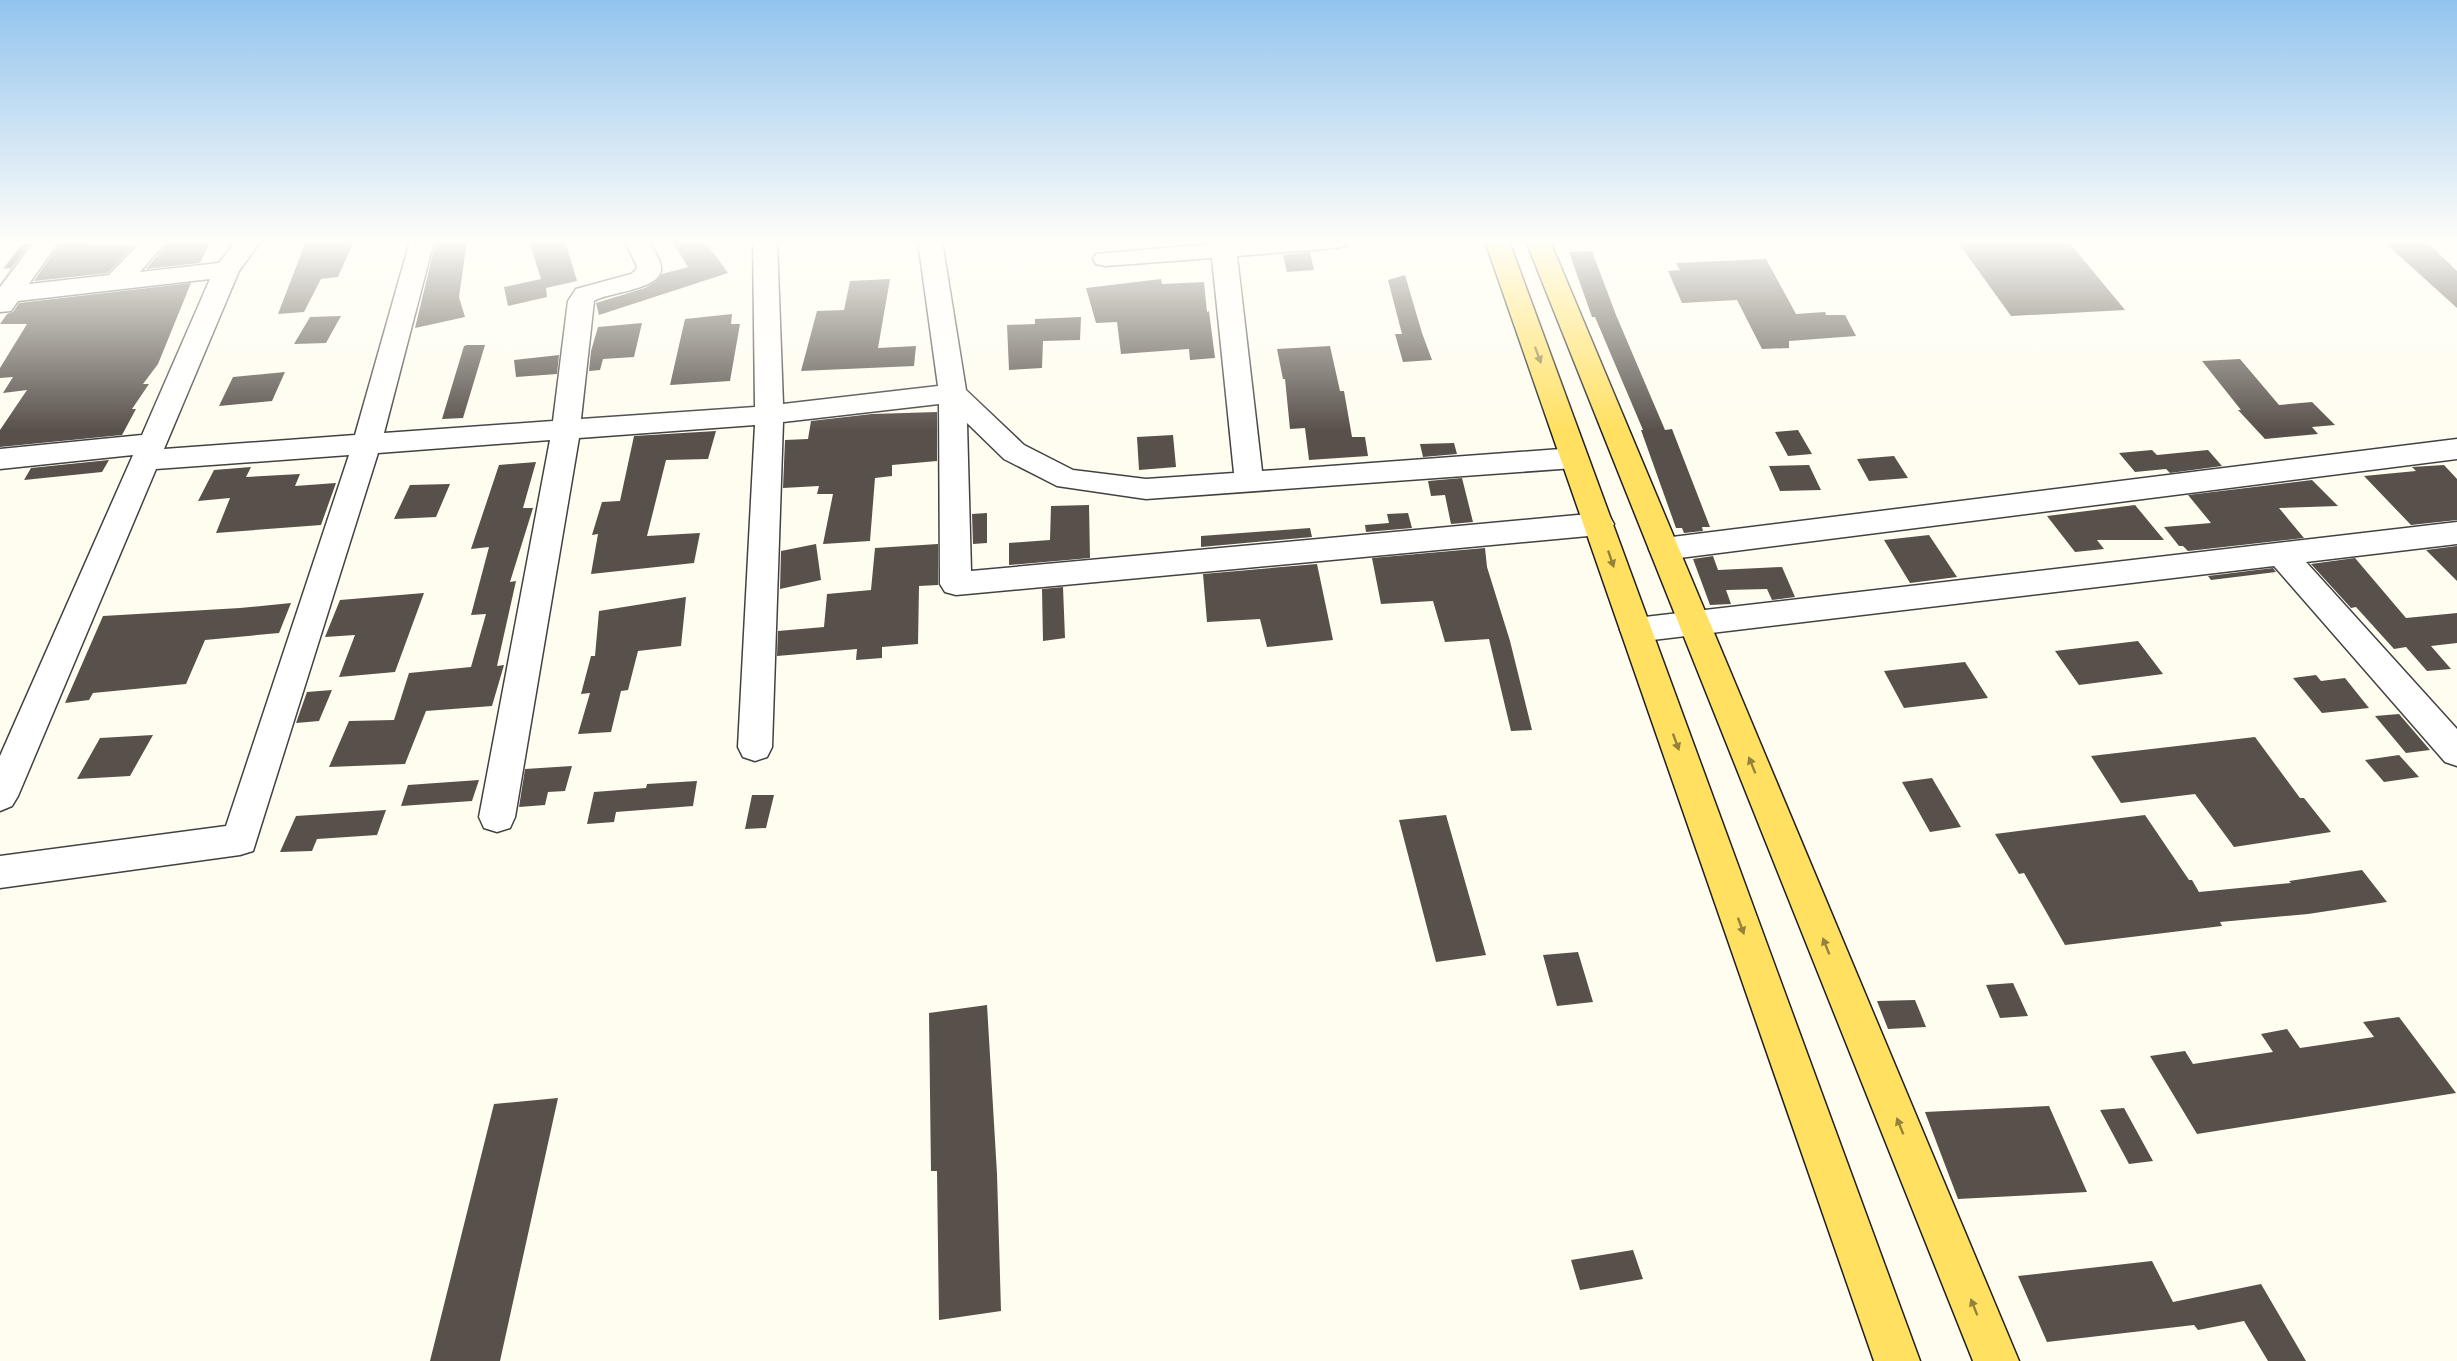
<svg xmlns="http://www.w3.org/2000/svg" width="2457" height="1361" font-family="Lora,serif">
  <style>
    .building { fill: #58504a }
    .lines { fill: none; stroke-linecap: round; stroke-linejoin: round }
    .minor-casing { stroke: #424242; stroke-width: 3 }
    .major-casing { stroke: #202020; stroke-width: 3 }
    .minor { fill: #fff; fill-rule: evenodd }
    .major { fill: #ffe060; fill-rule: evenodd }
    .oneway { fill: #93823c }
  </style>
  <rect width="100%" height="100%" fill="#fffdf0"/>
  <path class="building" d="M306 241H354L338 277 321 279 304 312 278 314Z
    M436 241H467L459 297 465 317 415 328Z
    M529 241H565L577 281 546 288 547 297 508 306 504 287 541 279Z
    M672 241H705L728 273 599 315 596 303 645 288 655 282 662 274 688 267Z
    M1957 241H2068L2125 310 2011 316Z
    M2383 241H2426L2457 271V308Z
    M169 242 210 243 200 263 146 269Z
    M60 243H95L93 245H135L108 273 34 281Z
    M22 244H30L0 283 11 268 3 269Z
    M1592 251 1616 315 1665 430 1672 429 1710 527H1702L1703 531 1684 533 1682 528H1676L1641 430H1643L1595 317H1592L1569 252Z
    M1310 252 1314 270 1287 272 1283 255Z
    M1766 259 1796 314 1825 312 1826 315H1845L1856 336 1789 341V348L1762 349 1737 300 1682 303 1668 271 1680 270 1676 263Z
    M1405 275 1422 333 1432 360 1403 362 1395 334H1402L1388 280Z
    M890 279 878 348 916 346 914 366 801 371 817 311 844 310 850 281Z
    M1161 279 1162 284 1204 282 1207 312 1209 311 1215 358 1190 360 1189 349 1121 354 1117 322 1096 323 1086 288Z
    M191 283 158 364 143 384H149L132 409H136L122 435 0 447V430L27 390 3 393 13 377 0 378V368L27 324H0L7 314 13 312 19 303Z
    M732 314 731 324H740L730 381 670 385 685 319Z
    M341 316 326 343 294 344 310 317Z
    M1081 317 1080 340 1043 341 1042 368 1009 370 1007 325 1035 324V319Z
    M642 323 634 357 603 359 600 370 589 371 591 351 598 327Z
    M467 345H485L463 418 442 419 464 346Z
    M1330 346 1340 391H1344L1352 437H1365L1368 456 1309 460 1305 428 1290 429 1285 379H1283L1277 349Z
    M559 355 557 374 516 377 514 360Z
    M2240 359 2279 405 2312 402 2335 425 2312 427 2318 434 2265 439 2238 410H2241L2202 361Z
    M285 372 272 401 219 406 233 377Z
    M937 412V461L892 465V476L875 478 870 541 823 544 833 494H817L819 486 783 488 785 440 808 439 811 421 872 414Z
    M1798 430 1812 454 1788 456 1775 432Z
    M716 431 708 459 666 460 647 536 700 533 694 563 591 574 598 534 592 535 602 502 620 501 634 436Z
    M1173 435 1176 467 1139 470 1137 437Z
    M1454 443 1457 454 1423 457 1420 444Z
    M2152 450 2157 455 2208 450 2222 466 2170 473 2166 469 2135 472 2119 453Z
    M1894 456 1908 478 1869 481 1857 459Z
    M109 460 102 472 24 480 31 468Z
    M536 462 523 508H533L510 582 516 581 497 666 504 665 492 706 426 711 405 764 329 767 349 721 394 720 409 673 471 667 486 614 471 615 489 547 471 549 499 465Z
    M1809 465 1821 490 1780 491 1769 466Z
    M2444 465 2457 479V520L2411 525 2364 476 2416 471 2412 467Z
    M251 467 246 477 300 474 295 486 336 483 321 525 216 533 230 498 198 501 214 470Z
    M1462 478 1473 522 1451 524 1445 495 1431 496 1428 481Z
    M2312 480 2338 506 2279 508 2304 538 2188 551 2183 546H2179L2164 527 2211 523 2188 495Z
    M450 484 436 517 394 519 410 485Z
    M1089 505 1090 558 1009 565V543L1050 540 1051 506Z
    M2135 505 2164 540H2097L2104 549 2075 552 2047 516Z
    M987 513V543L973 544 972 514Z
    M1408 513 1412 528 1366 532 1365 525 1389 523 1387 514Z
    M1310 528 1312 537 1201 547V536Z
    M1929 535 1957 577 1910 583 1884 540Z
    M816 544 821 580 780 589 781 551Z
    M938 544V585L919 586 918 644 882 647V658L856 660 857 649 777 656 778 631 824 627 827 594 871 590 875 548Z
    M2457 546V581L2426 550Z
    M1485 548 1487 567 1510 641 1532 730 1511 731 1489 639 1445 642 1433 601 1381 604 1372 558Z
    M1713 556 1718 570 1782 567 1795 597 1772 600 1767 589 1726 590 1731 604 1710 605 1693 559Z
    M2355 558 2406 618 2457 613V643L2431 646 2451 669 2427 671 2406 647 2394 649 2356 607 2351 608 2311 564Z
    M1317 564 1333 640 1267 647 1260 619 1207 622 1203 574Z
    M2273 568 2276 572 2211 580 2208 576Z
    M1063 587 1065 638 1043 641 1042 589Z
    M424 593 395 672 339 677 355 635 325 637 340 600Z
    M686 597 681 646 638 651 628 690 621 691 611 732 578 734 590 693 581 694 591 656H595L599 611Z
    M291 603 279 633 205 640 186 684 93 693 89 700 65 703 103 616 240 608Z
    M2138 641 2163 674 2079 685 2055 651Z
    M1965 662 1988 698 1904 708 1884 671Z
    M2316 675 2321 681 2345 678 2369 708 2322 713 2293 678Z
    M332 690 319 721 296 723 307 692Z
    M2399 714 2430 750 2406 753 2375 716Z
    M153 735 130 776 77 779 100 738Z
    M2255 737 2300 798H2304L2331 832 2234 847 2195 794 2121 803 2091 756Z
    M2399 755 2419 777 2384 782 2365 760Z
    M572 766 565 791 548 792 545 805 519 807 525 769Z
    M1932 778 1961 827 1930 832 1902 782Z
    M479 780 472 801 401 806 408 785Z
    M697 781 693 806 616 812 614 822 587 824 594 792 646 788 647 784Z
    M752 795H774L766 828 745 829Z
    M386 810 377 835 317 839 312 851 280 852 296 816Z
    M1446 815 1486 955 1436 962 1399 820Z
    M2145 815 2189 880H2192L2199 892 2291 883 2289 881 2362 870 2387 902 2308 914 2220 922 2222 926 2065 945 2024 873 2019 874 1995 834Z
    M1578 952 1593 1002 1557 1006 1543 955Z
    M2013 983 2028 1016 2000 1018 1986 985Z
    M1915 1000 1926 1027 1888 1029 1877 1001Z
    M987 1005 997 1174 1001 1311 939 1320 937 1171H931L929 1013Z
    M2399 1017 2456 1093 2197 1134 2150 1056 2185 1051 2193 1064 2273 1052 2261 1034 2287 1029 2300 1048 2374 1037 2363 1022Z
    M558 1098 500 1361H430L494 1104Z
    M2049 1106 2087 1192 1958 1199 1925 1112Z
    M2124 1108 2153 1161 2129 1164 2100 1110Z
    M1633 1250 1643 1279 1580 1290 1571 1260Z
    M2152 1261 2173 1302 2261 1284 2306 1361H2268L2244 1321 2198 1330 2194 1325 2047 1342 2018 1276Z"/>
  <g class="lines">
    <g class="minor-casing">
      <path id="minor" d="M35 241H59L29 284 109 275 142 241H167L140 272 219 263 236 241H261L239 271 164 449 355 435 410 241H434L384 433 553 421 568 301 576 289 631 274 636 270 637 266 625 241H649C653 248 660 259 661 267 664 290 607 292 594 301L581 419 755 407 753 241H777L783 404 938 386 918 241H942L966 390 1024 445 1073 470 1146 479 1234 473 1212 258 1105 266 1096 264 1093 259 1096 254 1243 241H1348L1345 246 1336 248 1237 256 1262 471 1574 448 1584 451 1588 458 1584 465 1574 468 1146 499 1057 486 1004 459 967 423 971 571 1599 513 1610 517 1614 524 1610 531 1599 535 956 595 945 592 940 584 939 404 783 422 772 747 767 757 755 761 743 757 738 747 755 425 579 438 515 817 510 828 497 832 484 828 479 817 550 440 378 453 253 851 240 855 0 888V856L226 826 349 455 156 469 18 796 12 806 0 811V756L133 455 0 469V449L142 435 210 279 18 301 11 311 0 312V287Z
        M2457 439V459L1664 560 1653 557 1649 549 1653 541 1664 538Z
        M2457 522V544L2306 562 2457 729V766L2445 762 2274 566 1636 642 1625 639 1620 630 1625 621 1636 618Z"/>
    </g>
    <g class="major-casing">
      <path id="major" d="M1485 241H1509L1920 1361H1874Z
        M1526 241H1550L2019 1361H1973Z"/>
    </g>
    <use href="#minor" class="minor"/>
    <use href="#major" class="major"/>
  </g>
  <defs><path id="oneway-solid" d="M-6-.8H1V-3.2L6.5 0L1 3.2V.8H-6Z" transform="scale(1.5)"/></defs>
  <g class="oneway">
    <use href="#oneway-solid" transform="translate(1538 355) rotate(70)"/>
    <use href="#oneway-solid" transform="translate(1611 559) rotate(71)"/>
    <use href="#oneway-solid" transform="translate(1676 742) rotate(70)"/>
    <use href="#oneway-solid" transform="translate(1752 765) rotate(-112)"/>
    <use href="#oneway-solid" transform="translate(1741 926) rotate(70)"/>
    <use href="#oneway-solid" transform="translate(1826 946) rotate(-112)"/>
    <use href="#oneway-solid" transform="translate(1900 1126) rotate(-112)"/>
    <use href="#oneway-solid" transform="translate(1974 1307) rotate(-112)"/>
  </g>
  <linearGradient id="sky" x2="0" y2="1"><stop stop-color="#92c4ef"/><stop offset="0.56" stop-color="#fffef8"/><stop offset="1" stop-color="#fffef8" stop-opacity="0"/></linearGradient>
  <rect width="2457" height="431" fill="url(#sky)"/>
</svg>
